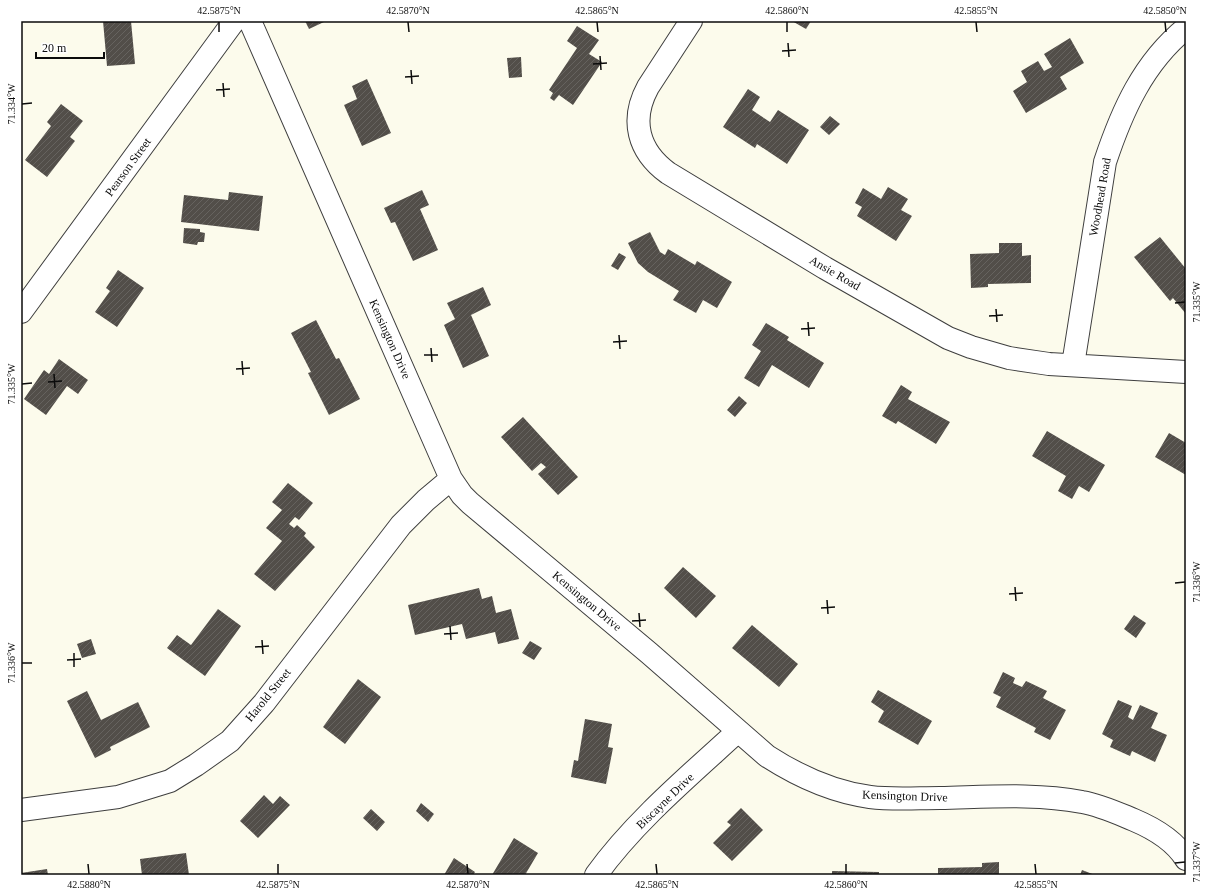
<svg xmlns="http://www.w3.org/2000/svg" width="1207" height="896" font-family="Georgia,serif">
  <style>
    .building { fill: url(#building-hatch) }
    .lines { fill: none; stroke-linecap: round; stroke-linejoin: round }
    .minor-casing { stroke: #3e3e3e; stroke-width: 24 }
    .minor { stroke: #fff; stroke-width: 22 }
    .ticks { fill: none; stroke: #0b0b0b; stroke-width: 1.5 }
    .labels { text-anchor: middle; stroke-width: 4; stroke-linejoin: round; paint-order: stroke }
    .street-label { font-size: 12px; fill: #0b0b0b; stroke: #fff }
    .neatline { fill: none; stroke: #0b0b0b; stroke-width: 1.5 }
    .ticks-label { font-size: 10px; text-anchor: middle; fill: #0b0b0b }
  </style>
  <defs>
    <pattern id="building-hatch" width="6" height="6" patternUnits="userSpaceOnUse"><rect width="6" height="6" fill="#524e49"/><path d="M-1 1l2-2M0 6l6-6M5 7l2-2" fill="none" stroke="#66635f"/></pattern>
  </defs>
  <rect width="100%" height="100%" fill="#fcfbec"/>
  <path class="building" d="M103 21H131L135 64 107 66Z
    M305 21H326L309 29Z
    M792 21H811L806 29Z
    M577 26 599 40 589 54 602 62 573 105 559 95 554 101 550 98 553 93 549 90 577 48 567 41Z
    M1070 38 1084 63 1060 77 1067 89 1026 113 1013 91 1027 82 1021 71 1038 61 1044 71 1052 67 1044 54Z
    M521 57 522 77 509 78 507 58Z
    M367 79 391 133 362 146 344 105 357 99 352 86Z
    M748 89 760 97 752 110 770 122 778 110 809 130 787 164 757 144 755 148 723 127Z
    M61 104 83 121 70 137 75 141 47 177 25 160 51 126 47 122Z
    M830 116 840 124 829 135 820 127Z
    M888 187 908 199 901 210 912 216 896 241 857 216 862 207 855 203 863 188 881 199Z
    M422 190 429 205 420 209 438 250 413 261 395 222 391 223 384 208Z
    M229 192 263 196 259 231 181 222 184 195 228 200Z
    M184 228 200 229V232L205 233 204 242H198L197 245 183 243Z
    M650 232 660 252 665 255 668 249 695 265 697 261 732 282 717 308 703 300 696 313 673 300 679 291 648 272 638 263 628 243Z
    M1160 237 1186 269V314L1173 298 1170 301 1134 257Z
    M999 243H1022V256L1031 255V283L988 284V287L971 288 970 254 999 253Z
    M619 253 626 257 618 270 611 266Z
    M118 270 144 288 117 327 95 312 110 291 106 288Z
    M483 287 491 305 471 315 489 356 463 368 444 325 455 319 447 303Z
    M316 320 336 359 339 358 360 399 329 415 308 373 311 372 291 333Z
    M766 323 789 337 787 340 824 363 809 388 772 365 759 387 744 378 761 351 752 345Z
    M59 359 88 380 78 394 67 386 46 415 24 399 44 370 49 374Z
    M901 385 912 392 908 399 950 422 936 444 898 421 896 424 882 416Z
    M739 396 747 403 735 417 727 410Z
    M523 417 578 477 558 495 538 474 546 467 541 463 532 471 501 437Z
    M1047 431 1105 465 1089 492 1079 486 1072 499 1058 491 1066 476 1032 456Z
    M1169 433 1186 443V475L1155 457Z
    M288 483 313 503 299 520 295 517 289 524 294 528 297 525 306 533 304 536 315 547 275 591 254 574 282 541 266 528 282 510 272 502Z
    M683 567 716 596 696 618 664 588Z
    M479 588 482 599 492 596 496 613 511 609 519 639 498 644 495 632 466 639 462 624 415 635 408 605Z
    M218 609 241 626 205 676 167 648 177 635 191 645Z
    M1134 615 1146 623 1136 638 1124 629Z
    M752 625 798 664 779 687 732 648Z
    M91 639 96 654 82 658 77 644Z
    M530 641 542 648 534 660 522 653Z
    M1003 672 1015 678 1013 683 1022 687 1026 681 1047 691 1043 698 1066 710 1050 740 1034 732 1036 728 996 707 1001 697 993 693Z
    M358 679 381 697 345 744 323 727Z
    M878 690 932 721 918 745 878 722 884 711 871 702Z
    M87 691 101 720 138 702 150 727 110 747 111 750 95 758 67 701Z
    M1118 700 1132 706 1128 717 1133 720 1140 705 1158 713 1151 728 1167 735 1155 762 1132 751 1130 756 1110 747 1113 740 1102 734Z
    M585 719 612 724 608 747 613 748 606 784 571 777 574 760 578 761Z
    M264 795 273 804 280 796 290 805 258 838 240 821Z
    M421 803 434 814 428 822 416 811Z
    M741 808 763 830 732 861 713 843 731 825 727 822Z
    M371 809 385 822 377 831 363 818Z
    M514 838 538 853 525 875H492Z
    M186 853 189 875H142L140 859Z
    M454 858 475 872 473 875H444Z
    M999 862V875H938V868L982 867V863Z
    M47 869 48 875H21V873Z
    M1082 870 1095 875H1080Z
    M832 871 879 872V875H832Z"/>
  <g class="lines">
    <g class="minor-casing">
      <path id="minor" d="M250 21 451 479 462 495 470 503 649 653 767 756C798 776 833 792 870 797 893 800 917 798 940 798 987 797 1036 793 1082 802 1100 805 1117 813 1134 820 1153 828 1174 840 1186 859
        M691 21 648 87C630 120 638 151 668 173L825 268 948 338 971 347 1009 358 1049 364 1186 372
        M21 312 234 21
        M1073 365 1105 162C1122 111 1143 63 1186 28
        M21 810 118 797 170 781 196 765 230 741 264 703 401 525 426 500 451 479
        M596 875C634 822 690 775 738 731"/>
    </g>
    <use href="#minor" class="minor"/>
  </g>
  <path class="ticks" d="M219 22V32M408 22 409 32M597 22 598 32M787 22V32M976 22 977 32M1165 22 1166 32M788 43 789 57M782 51 796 50M600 56 601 70M593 64 607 63M411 70 412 84M405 77 419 76M223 83 224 97M216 90 230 89M22 104 32 103M1175 303 1185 302M996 309 997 322M989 316 1003 315M808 322 809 336M801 329 815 328M619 335 620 349M613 342 627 341M431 348 432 362M424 355H438M242 361 243 375M236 369 250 368M54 374 55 388M48 382 62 381M22 384 32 383M1175 583 1185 582M1015 587 1016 601M1009 594 1023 593M827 600 828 614M821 608 835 607M639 613 640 627M632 621 646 620M450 626 451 640M444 634 458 633M262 640 263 654M255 647 269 646M74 653V667M67 660 81 659M22 663H32M1175 863 1185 862M88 864 89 874M278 864V874M467 864 468 874M656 864 657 874M846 864V874M1035 864 1036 874"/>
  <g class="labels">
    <g class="street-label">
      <text transform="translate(128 167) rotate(-54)" y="4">Pearson Street</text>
      <text transform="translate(1100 197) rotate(-80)" y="4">Woodhead Road</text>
      <text transform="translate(835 273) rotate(30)" y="4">Ansie Road</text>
      <text transform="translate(390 339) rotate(66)" y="4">Kensington Drive</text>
      <text transform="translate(587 601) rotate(40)" y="4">Kensington Drive</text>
      <text transform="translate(268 695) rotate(-51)" y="4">Harold Street</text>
      <text transform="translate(905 796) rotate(2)" y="4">Kensington Drive</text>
      <text transform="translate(665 801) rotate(-44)" y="4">Biscayne Drive</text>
    </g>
  </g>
  <rect width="1207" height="896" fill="none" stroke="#ffffff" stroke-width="44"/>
  <path d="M36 52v6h68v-6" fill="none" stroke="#0b0b0b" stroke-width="2"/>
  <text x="42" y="52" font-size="12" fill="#0b0b0b" stroke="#ffffff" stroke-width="3" paint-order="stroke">20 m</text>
  <rect x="22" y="22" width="1163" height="852" class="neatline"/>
  <g class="ticks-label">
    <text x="219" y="14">42.5875°N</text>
    <text x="408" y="14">42.5870°N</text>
    <text x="597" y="14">42.5865°N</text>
    <text x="787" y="14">42.5860°N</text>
    <text x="976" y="14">42.5855°N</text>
    <text x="1165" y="14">42.5850°N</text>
    <text transform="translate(11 104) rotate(-90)" y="4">71.334°W</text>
    <text transform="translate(1196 302) rotate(-90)" y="4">71.335°W</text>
    <text transform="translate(11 384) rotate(-90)" y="4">71.335°W</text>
    <text transform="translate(1196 582) rotate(-90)" y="4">71.336°W</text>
    <text transform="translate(11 663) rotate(-90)" y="4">71.336°W</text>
    <text transform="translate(1196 862) rotate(-90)" y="4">71.337°W</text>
    <text x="89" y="888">42.5880°N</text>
    <text x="278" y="888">42.5875°N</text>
    <text x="468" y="888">42.5870°N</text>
    <text x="657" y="888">42.5865°N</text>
    <text x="846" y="888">42.5860°N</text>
    <text x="1036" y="888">42.5855°N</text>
  </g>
</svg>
